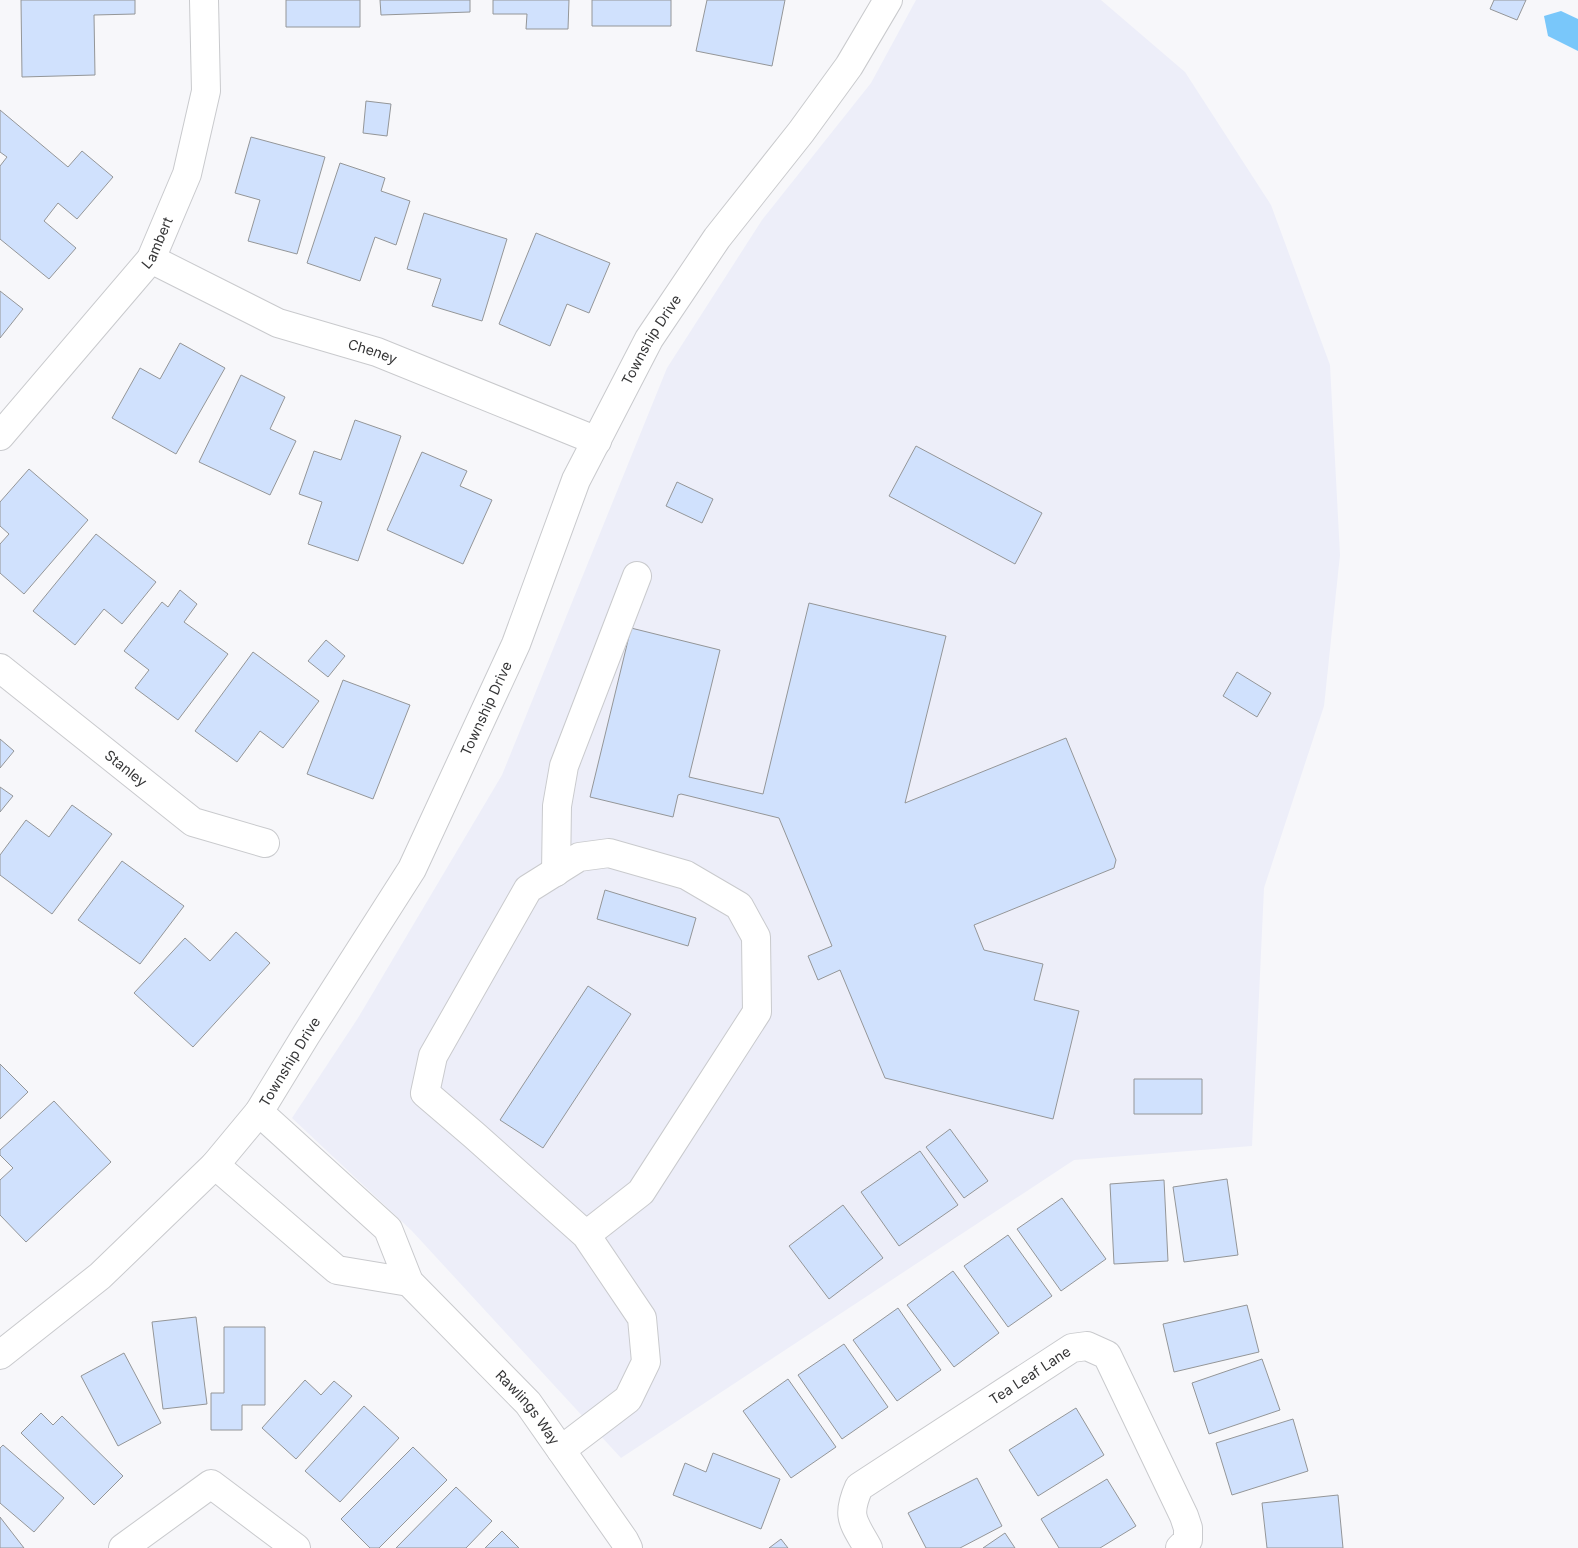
<svg xmlns="http://www.w3.org/2000/svg" width="1578" height="1548" font-family="Inter,sans-serif">
  <style>
    .built { fill: #edeef9 }
    .water { fill: #79c7fa }
    .building { fill: #d0e1fd; stroke: #949698 }
    .lines { fill: none; stroke-linecap: round; stroke-linejoin: round }
    .minor-casing { stroke: #c9cacd; stroke-width: 30 }
    .minor { stroke: #fff; stroke-width: 28 }
    .labels { text-anchor: middle; stroke-width: 4.5; stroke-linejoin: round; paint-order: stroke }
    .street-label { font-size: 14px; fill: #353536; stroke: #fff }
  </style>
  <rect width="100%" height="100%" fill="#f7f7fa"/>
  <path class="built" d="M916 0H1101L1185 72 1271 205 1330 365 1340 555 1324 706 1264 888 1252 1146 1074 1160 621 1458 412 1231 292 1118 358 1018 502 775 667 368 762 220 871 83Z"/>
  <path class="water" d="M1561 11 1578 19V51L1548 36 1544 16Z"/>
  <path class="building" d="M21 0H135V14L94 15 95 75 22 77Z
    M286 0H360V27H286Z
    M380 0H470V12L381 15Z
    M493 0H569L568 29H526L527 14H493Z
    M592 0H671V26H592Z
    M707 0H785L772 66 696 51Z
    M1494 0H1526L1517 20 1490 9Z
    M366 101 391 104 387 136 363 133Z
    M0 110 68 167 82 151 113 177 77 219 58 203 44 221 76 248 49 279 0 239V166L7 157 0 152Z
    M251 137 325 157 297 254 248 241 260 200 235 193Z
    M340 163 385 178 381 191 410 201 396 245 375 237 360 281 307 263Z
    M424 213 507 239 482 321 432 306 441 279 407 269Z
    M536 233 610 263 589 313 567 304 550 346 499 324Z
    M0 291 23 309 0 338Z
    M180 343 225 368 176 454 112 418 140 368 160 379Z
    M241 375 285 397 270 429 296 441 270 495 199 462Z
    M355 420 401 436 358 561 308 544 322 502 299 494 314 451 341 460Z
    M916 446 1042 513 1015 564 889 496Z
    M422 452 467 471 460 486 492 500 463 564 387 530Z
    M29 469 88 520 24 594 0 573V544L9 534 0 526V502Z
    M677 482 713 499 702 523 666 506Z
    M96 534 156 582 122 624 104 609 75 645 33 611Z
    M180 590 197 604 184 622 228 654 178 720 135 688 149 670 124 651 162 602 168 607Z
    M809 603 946 636 905 803 1066 738 1116 860 1114 868 974 925 984 950 1043 964 1034 1000 1079 1011 1053 1119 885 1078 840 970 818 980 808 956 832 946 779 818 681 794 678 795 673 817 590 797 631 628 720 650 689 777 763 794Z
    M326 640 345 656 328 677 308 661Z
    M253 652 319 701 283 748 260 731 237 762 195 731Z
    M1237 672 1271 693 1257 717 1223 696Z
    M343 680 410 705 373 799 307 774Z
    M0 739 14 751 0 768Z
    M0 787 13 796 0 812Z
    M72 805 112 834 52 914 0 875V855L26 820 49 837Z
    M122 861 184 906 140 964 78 920Z
    M605 890 696 918 688 946 597 919Z
    M236 932 270 963 193 1047 134 993 185 938 210 961Z
    M588 986 631 1014 543 1148 500 1120Z
    M0 1064 28 1092 0 1119Z
    M1134 1079H1202V1114H1134Z
    M54 1101 111 1162 26 1242 0 1215V1180L13 1168 0 1155V1150Z
    M950 1129 988 1181 964 1198 926 1147Z
    M920 1151 958 1205 899 1246 861 1192Z
    M1227 1179 1238 1255 1184 1262 1173 1187Z
    M1164 1180 1168 1261 1114 1264 1110 1184Z
    M1062 1198 1106 1259 1061 1291 1017 1229Z
    M843 1205 883 1258 829 1299 789 1246Z
    M1008 1235 1052 1296 1008 1327 964 1266Z
    M953 1271 999 1333 954 1367 907 1305Z
    M1247 1305 1259 1352 1174 1372 1163 1324Z
    M898 1308 941 1370 897 1401 853 1340Z
    M196 1317 207 1404 163 1409 152 1322Z
    M224 1327H265V1405H242V1430H211V1393H224Z
    M844 1344 888 1407 842 1439 798 1375Z
    M124 1353 161 1423 118 1446 81 1376Z
    M1262 1359 1280 1410 1209 1434 1192 1383Z
    M788 1379 836 1447 791 1478 743 1411Z
    M305 1380 321 1395 334 1381 352 1396 296 1459 262 1428Z
    M364 1406 399 1438 340 1502 305 1471Z
    M1076 1408 1104 1455 1038 1496 1009 1450Z
    M41 1413 53 1425 62 1416 123 1476 94 1505 21 1433Z
    M1293 1419 1308 1471 1232 1495 1216 1443Z
    M3 1445 64 1498 34 1532 0 1503V1448Z
    M413 1447 447 1480 379 1548H370L341 1519Z
    M713 1453 780 1479 761 1529 673 1495 685 1463 706 1472Z
    M977 1478 1002 1526 960 1548H926L908 1513Z
    M1107 1479 1136 1526 1100 1548H1059L1041 1519Z
    M456 1487 492 1521 466 1548H396Z
    M1338 1495 1343 1548H1267L1262 1503Z
    M0 1517 24 1548H0Z
    M502 1531 519 1548H485Z
    M1005 1533 1015 1548H983Z
    M781 1539 788 1548H769Z"/>
  <g class="lines">
    <g class="minor-casing">
      <g id="minor">
        <path id="s1" d="M151 259 278 323 377 352 597 441"/>
        <path id="s2" d="M0 436 151 259 187 174 206 91 204 0"/>
        <path id="s3" d="M0 668 193 822 265 843"/>
        <path d="M556 872 557 806 564 766 637 576"/>
        <path id="s4" d="M259 1112 388 1229 409 1282 528 1403 624 1540 628 1548"/>
        <path d="M215 1165 337 1270 409 1282"/>
        <path id="s5" d="M0 1355 100 1276 215 1165 259 1112 306 1035 412 869 516 644 576 480 649 339 717 238 801 132 849 66 888 0"/>
        <path d="M561 1450 628 1399 646 1362 642 1318 586 1235 474 1135 425 1093 433 1056 528 889 579 857 609 853 686 875 739 906 756 937 757 1012 641 1192 586 1235"/>
        <path d="M123 1548 211 1484 296 1548"/>
        <path id="s6" d="M868 1548C853 1521 846 1517 859 1487L1072 1348 1087 1346 1107 1355 1184 1516 1188 1528V1540L1180 1548"/>
      </g>
    </g>
    <use href="#minor" class="minor"/>
  </g>
  <g class="labels">
    <g class="street-label">
      <text dy="5" stroke="none"><textPath href="#s2" startOffset="250">Lambert</textPath></text>
      <text dy="5" stroke="none"><textPath href="#s5" startOffset="1225">Township Drive</textPath></text>
      <text dy="5" stroke="none"><textPath href="#s1" startOffset="241">Cheney</textPath></text>
      <text dy="5" stroke="none"><textPath href="#s5" startOffset="820">Township Drive</textPath></text>
      <text dy="5" stroke="none"><textPath href="#s3" startOffset="161">Stanley</textPath></text>
      <text dy="5" stroke="none"><textPath href="#s5" startOffset="415">Township Drive</textPath></text>
      <text dy="5" stroke="none"><textPath href="#s6" startOffset="270">Tea Leaf Lane</textPath></text>
      <text dy="5" stroke="none"><textPath href="#s4" startOffset="404">Rawlings Way</textPath></text>
    </g>
  </g>
</svg>
